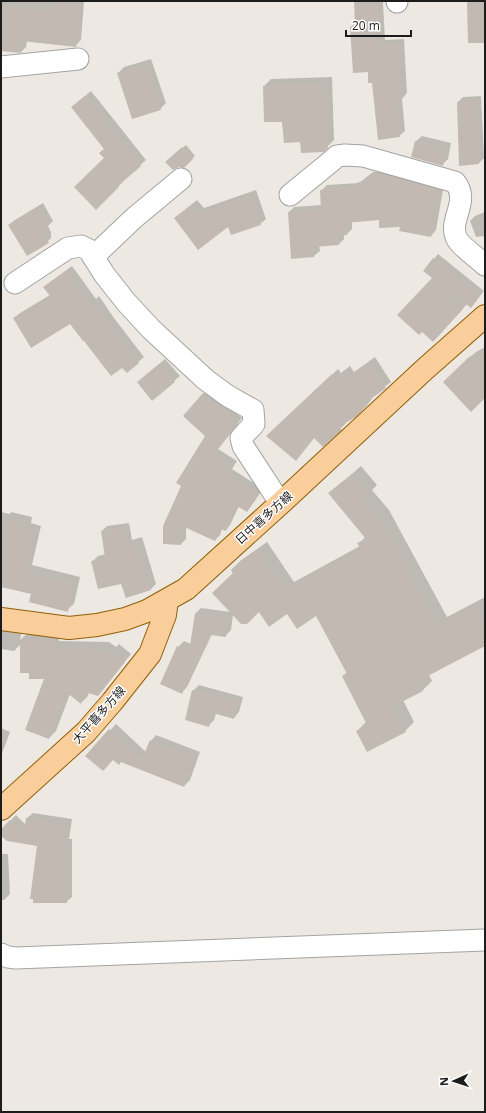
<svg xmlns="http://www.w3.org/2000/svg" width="486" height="1113" font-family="'Open Sans','Noto Sans JP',sans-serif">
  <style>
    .shadow { fill: #0003 }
    .building { fill: #c2b9b2 }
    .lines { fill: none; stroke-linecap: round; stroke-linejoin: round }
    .minor-casing { stroke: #a3a3a3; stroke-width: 23 }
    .major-casing { stroke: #915f04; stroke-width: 24 }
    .minor { stroke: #fff; stroke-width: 21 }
    .major { stroke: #f9ce9b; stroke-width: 22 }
    .labels { text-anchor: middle; stroke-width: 3; stroke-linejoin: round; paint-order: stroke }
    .street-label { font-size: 12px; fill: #1c1c1c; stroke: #fff }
  </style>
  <rect width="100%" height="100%" fill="#ede9e2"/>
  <path class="shadow" d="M1 1H84L81 40 75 46 27 41 26 47 21 52 1 50Z
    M355 1H384L383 2 385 40 404 39 407 93 402 99 405 131 399 136 373 82 351 27 356 22Z
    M151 59 166 103 160 109 118 73 124 67Z
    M332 77 334 140 323 151 301 141 283 121H265L264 86 271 79Z
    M91 91 146 160 122 181 123 182 96 208 105 158V148L78 102Z
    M481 96 484 158 478 164 458 102 463 97Z
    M422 136 451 143 448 159 442 165 416 141Z
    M186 145 195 156 183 167 166 162Z
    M394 170 444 184 436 230 431 236 380 219 352 221V229L347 234H344V239L338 245H319L320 251 314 256 289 212 294 207 322 205 321 191 327 185 359 183 373 172Z
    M256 190 266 219 260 224 229 225 175 218 197 200 204 208Z
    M43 203 53 221 48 226 51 232V238L45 244 9 225 15 220Z
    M485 212V236L476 237 470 221 475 216Z
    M438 254 484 291 475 302 467 304 438 336 422 331 433 278 424 271Z
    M72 266 96 299 99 296 114 318 144 357 127 372 71 322 14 318 20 313 50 295 44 287 50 282Z
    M485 347V396L444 382 476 352Z
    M375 357 391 382 371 397 372 399 367 405 356 415 345 422 346 423 323 446 315 437 296 459 268 436 338 369 341 373 350 366 354 372Z
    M165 359 180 376 174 381 144 377Z
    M208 389 242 418 218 449 237 461 232 469 263 489 251 506 247 511 239 506 230 525 226 530 222 529 220 535 215 540 186 527V539L181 544 164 543 207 435 184 415Z
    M361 466 377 485 372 490 389 510 447 617 485 597V645L429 675 432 681 423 690 403 700 414 722 405 731H357L367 721 343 676 347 672 316 615 259 611 233 615 231 630 225 636 212 634 187 687 181 693 178 647 184 641 191 644 196 613 201 608 231 612 233 574 231 570 240 561 267 542 294 582 360 546 359 544 366 536 330 493Z
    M1 512 10 514 11 512 32 517 31 523 41 526 32 565 80 577 74 604 67 610 32 593 1 586Z
    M129 523 132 540 142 537 156 584 151 589 126 597 122 582 92 562 98 556 106 554 102 531 107 526Z
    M1 626 22 629 20 640 28 633 59 632V641L109 642 116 647 119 644 131 654 98 695 89 692 88 696 81 703 70 694 56 731 49 738 45 678 30 672 21 644 14 651 1 649Z
    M199 685 243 697 239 712 234 718 216 713 214 720 209 725 193 691Z
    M116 724 146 752 151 741 156 735 200 752 190 780 184 786 114 759 87 756Z
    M1 728 10 732 1 756Z
    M33 813 72 819 69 839H72V897L66 902 38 846 1 835V831L16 815 26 825 27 818Z
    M1 854H8L10 894 4 900H1Z"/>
  <path class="building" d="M55 1H80L76 47 22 41 21 53 1 51V6L54 11Z
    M354 1H378L380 46 399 45 402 100H396L400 137 378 140 372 83H368V72L353 73 350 27 355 26Z
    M485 1V43H468L467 2Z
    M146 64 161 110 132 119 117 73Z
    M325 84 328 148 324 152 301 153 300 142 284 143 282 122H264L263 86Z
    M85 96 141 166 118 186 119 187 96 210 74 187 104 158 99 153 104 149 71 107Z
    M476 101 479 164 459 166 457 102Z
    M415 141 446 148 443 166 411 157Z
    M182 147 193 159 184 168 179 167 173 170 165 162Z
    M388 175 439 190 431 237 399 231 400 227 379 228V220L346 223 347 235 338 236 339 245 314 247V257L291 259 288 212 321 210 320 190 358 188V182H366V177Z
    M250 195 261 225 231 235 228 227 198 250 174 218 191 205 198 214Z
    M37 208 48 227 42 231 49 243 27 256 8 225Z
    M433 258 480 296 471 308 454 295 450 300 463 309 433 342 422 332 419 335 397 315 432 278 423 271Z
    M66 271 90 304 93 301 108 324 139 363 127 373 122 368 111 376 84 341H83L70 324 31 348 13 318 50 296 43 287Z
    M485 348V398L471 412 443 382 469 357Z
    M369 362 386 388 365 403 367 405 357 416 339 427 342 430 323 447 314 438 296 461 266 436 332 374 335 378 344 371 348 377Z
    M159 364 175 382 152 401 137 382Z
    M203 393 229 415H228L238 424 214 454 233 466 228 474 259 494 247 512 237 506 226 531 220 529 215 541 182 526 181 545 163 544V526L181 486 176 483 205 436 183 416Z
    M352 474 369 495 363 499 380 519 438 625 476 605 485 623V646L418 681 423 691 392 707 406 732 367 752 356 731 367 725 342 676 347 674 316 616 297 629 287 614 269 627 259 612 247 624H241L212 593 233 573V568L257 550 285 590 361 549 357 543 366 539 328 493Z
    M4 519 26 524 25 530 35 532 26 572 74 583 68 612 29 602 31 594 1 587V529Z
    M124 527 127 545 136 542 151 590 126 598 121 584 98 589 91 561 105 558 101 531Z
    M195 613 229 618 226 637 210 635 182 694 160 684 177 646 189 652Z
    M53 639V648L102 649 108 654 111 650 125 662 98 696 85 692 81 704 66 692 49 739 25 730 44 679H29V673H20V640Z
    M192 690 238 702 234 719 213 713 209 727 185 720Z
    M109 729 142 759 150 740 195 758 184 787 121 762 119 765 113 760 103 771 85 756Z
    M26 818 67 825 65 844H67V903H33V899H30L37 846 7 841 1 836V829L10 820 24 833Z"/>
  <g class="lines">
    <g class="minor-casing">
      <path id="minor" d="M397 2V1
        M1 67 78 59
        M290 195 334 159 337 156 345 155 363 156 455 182C471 202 447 220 457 239 461 247 478 258 485 265
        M93 257 134 218 181 179
        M15 283 68 248 81 246 89 250 104 274 126 302 151 329 206 380 228 396 253 410 254 424 241 438 243 446 275 495 283 501
        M1 954 8 957 16 958 485 940"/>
    </g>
    <g class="major-casing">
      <path id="major" d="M1 619 69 628 97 625 125 619 147 611 186 589 283 501 425 369 485 316
        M1 809 86 732 112 702 150 654 165 615 167 600"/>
    </g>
    <use href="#minor" class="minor"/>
    <use href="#major" class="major"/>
  </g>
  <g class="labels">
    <g class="street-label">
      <text transform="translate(264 518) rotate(-42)" y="4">日中喜多方線</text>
      <text transform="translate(99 715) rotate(-48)" y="4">大平喜多方線</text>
    </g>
  </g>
  <rect width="486" height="1113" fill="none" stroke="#1c1c1c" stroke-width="4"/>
  <g transform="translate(454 1081) rotate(267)" stroke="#ffffff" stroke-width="3" paint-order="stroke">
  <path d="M0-3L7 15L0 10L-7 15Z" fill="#1c1c1c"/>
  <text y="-6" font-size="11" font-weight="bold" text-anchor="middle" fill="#1c1c1c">N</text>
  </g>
  <path d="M346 30v6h65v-6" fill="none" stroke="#1c1c1c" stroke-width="2"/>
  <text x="352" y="30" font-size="12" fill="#1c1c1c" stroke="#ffffff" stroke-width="3" paint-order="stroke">20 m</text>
</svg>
